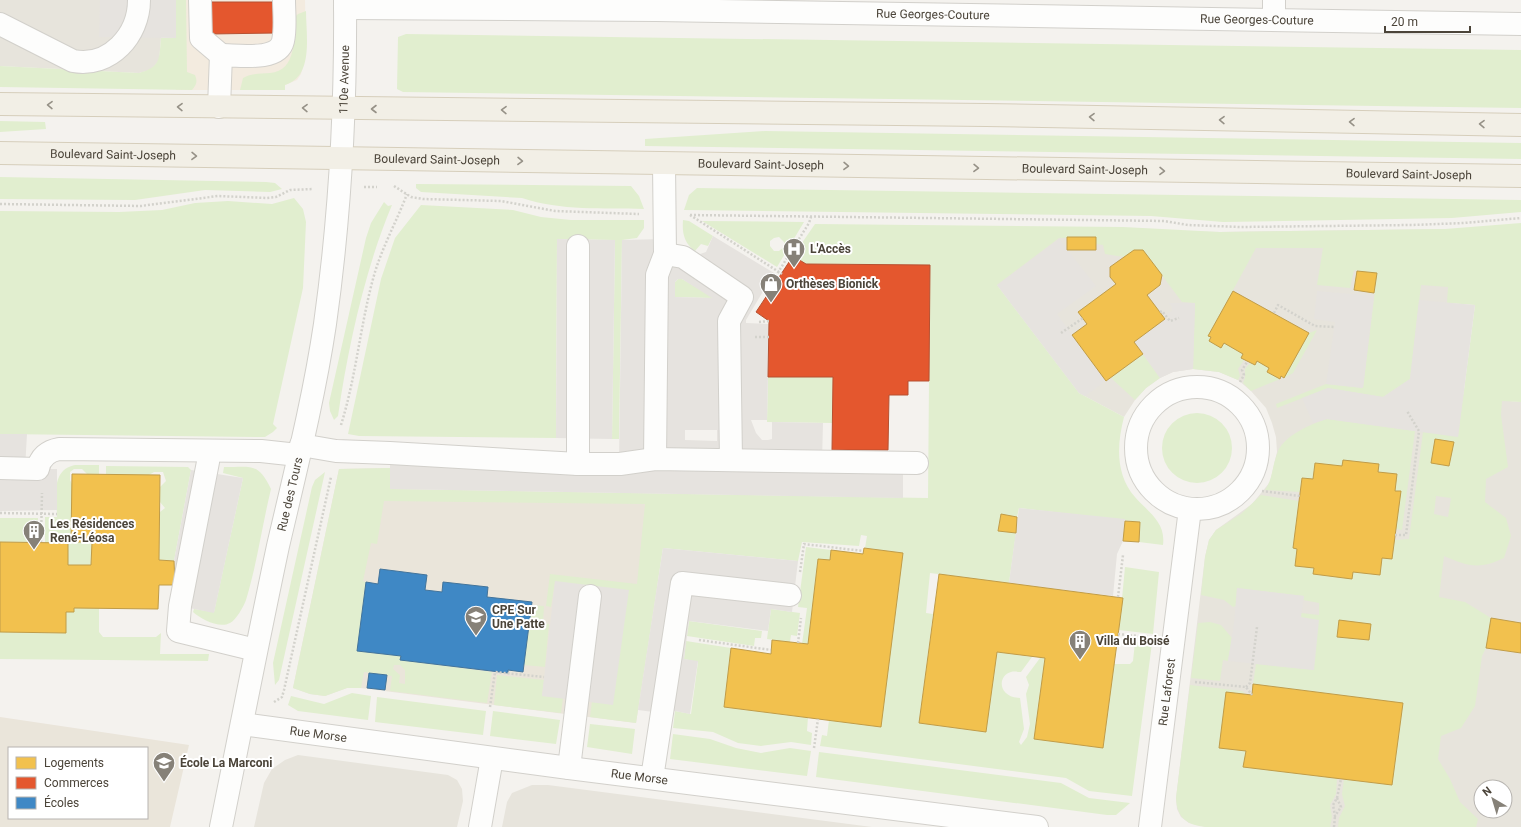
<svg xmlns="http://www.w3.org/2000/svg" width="1521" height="827" font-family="Roboto,sans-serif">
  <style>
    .residential { fill: #e7e4dc; fill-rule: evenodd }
    .commercial { fill: #f3ebdf }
    .education { fill: #eae5da; fill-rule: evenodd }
    .green { fill: #e1eecf; fill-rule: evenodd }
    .parking { fill: #e6e3df; fill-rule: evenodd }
    .homes { fill: #f2c14e; stroke: #c09c48 }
    .shops { fill: #e4572e; stroke: #b65131 }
    .schools { fill: #3f88c5; stroke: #43749b }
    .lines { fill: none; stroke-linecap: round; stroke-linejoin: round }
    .minor-casing { stroke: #d2d0cb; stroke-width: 24 }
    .major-casing { stroke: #d6cebb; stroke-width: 24 }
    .path { stroke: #d3d2cc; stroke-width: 2.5; stroke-dasharray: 2 2; stroke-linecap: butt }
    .minor { stroke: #fdfdfc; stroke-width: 22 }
    .major { stroke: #f2efe6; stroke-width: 22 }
    .oneway { stroke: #969187 }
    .labels { text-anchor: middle; stroke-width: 4; stroke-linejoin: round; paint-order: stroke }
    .street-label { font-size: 12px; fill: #4b4439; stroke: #fff }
    .poi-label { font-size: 12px; font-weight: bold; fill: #4b4439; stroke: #fff; text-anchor: start }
  </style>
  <rect width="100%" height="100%" fill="#f4f2ee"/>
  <path class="residential" d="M0 0H176L161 38 159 61 151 70 139 73 0 66Z
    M968 228 1220 232 1445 229 1464 397 1521 402V827H1206L1189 823 1181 817 1177 809 1176 798 1205 557 1209 540 1216 530 1252 504 1270 482 1277 452 1276 437 1272 423 1266 408 1251 391 1238 380 1219 372 1193 369 1173 372 1160 378 1146 388 1135 400 1124 417 1079 393 997 285ZM1481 787H1505V811H1481Z
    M298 755 448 775 457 780 462 789 463 801 457 827H254L264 783 272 769 285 760Z
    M532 785H548L872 827H502L507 802 512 793Z"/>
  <path class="commercial" d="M176 0H305L306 53 301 74 297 80 285 85V90H176Z"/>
  <path class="education" d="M390 468V489L664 494 657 587 636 723 361 688H347L325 696 310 694 293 688 339 469Z
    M0 717 189 745 170 827H0ZM9 748H147V818H9Z"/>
  <path class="green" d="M176 0H186L187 72 195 75C198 82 196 85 192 90L0 87V66L139 73C161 67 159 59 161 38H176Z
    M306 11C306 35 314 77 285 85V90H240L243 78C251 73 260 74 270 73 297 71 294 37 295 17L298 14Z
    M406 34 1521 50V108L403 92 397 89 398 37Z
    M0 121 45 122 46 129 0 132Z
    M765 131 1521 143V159L645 146V139Z
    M0 177 266 182 275 183 282 189 270 192 205 190 135 200 0 199Z
    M416 184 631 186 639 196 644 209C603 208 561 211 522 198L421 192 416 188Z
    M697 188 1521 200V212L1452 218 1223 222 1151 216 684 210 689 195Z
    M294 198 303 209 306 222 303 288 273 424 277 428 273 432 265 437 0 434V211L119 212 162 210 195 203 228 201 272 204Z
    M384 202 388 206 392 205C365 269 348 347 338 416L334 420 330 411 329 403 366 238 371 223Z
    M421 205 513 210 541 217 571 220H644V228L637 238 622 240 619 439H612L615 240 557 239 556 438 359 436 348 434 381 279 395 238Z
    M683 220 689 221 713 236 708 246 701 244 695 251C684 243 682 233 683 220Z
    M702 221 804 222 777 267ZM779 237 784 242V247L779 251H774L770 246V241L774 238Z
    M1521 223V402L1502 401 1501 415 1508 467 1486 479 1485 502 1506 518 1511 536 1504 558C1479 570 1467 566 1444 556L1439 597 1465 602 1491 618 1486 648 1482 656 1475 706 1461 728 1441 736 1438 759 1450 779 1460 802 1478 819 1476 827H1338L1339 818 1345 806 1342 794 1344 779 1392 785 1403 703 1253 684 1256 664 1314 670 1301 617V613L1319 615V603L1303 600 1304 596 1237 588 1236 606 1233 607 1224 600 1201 595 1205 557 1209 540 1216 530 1241 514 1261 495 1299 501 1293 548 1297 549 1295 566 1314 568 1313 574 1352 579 1353 572 1380 575 1382 558 1392 559 1394 540 1409 539 1423 432 1458 436 1475 305 1447 303 1448 287 1421 285 1410 379 1383 397 1328 388 1277 408 1276 404 1326 384 1363 388 1377 274 1354 270 1350 288 1317 285 1323 248H1256L1208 336 1211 337 1209 341 1221 348 1224 343 1243 354 1241 358 1244 360 1238 369 1240 376 1238 380 1219 372 1193 369 1195 303 1182 302 1143 250H1134L1124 257 1105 254 1103 245 1096 244V237L1059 238 997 285 1079 393 1124 417C1117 444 1115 474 1135 497 1148 512 1166 522 1163 545L1139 542 1140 522 1019 508 1017 517 1001 514 998 531 1016 533 1009 583 930 573 926 613 933 614 919 723 986 732 997 652 1032 657 1021 672C1018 672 1014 671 1011 672 997 676 998 697 1020 698L1024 729 1019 742 1021 745 1027 737 1030 724 1026 694 1029 685 1026 677 1040 658H1045L1034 739 1103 748 1114 664H1130L1133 661 1135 642 1152 643 1132 796 1089 791 1066 778 820 746 822 735 827 736 829 720 903 553 865 548 867 536 861 535 859 546 802 542 798 561 663 548 636 723 590 717 592 701 613 704 555 582 551 607 546 606 550 574 637 584 645 504 384 501 377 544 371 543 363 581 366 582 357 651 401 656V660L492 672 487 703 390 691 392 676 364 672 361 688H347L325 696 310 694 293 688 339 469 390 468V489L928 498 930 265 806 264 793 256 815 224 1123 227 1220 232 1445 229ZM1435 439 1454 442 1449 466 1431 463ZM1436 496 1451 498 1448 517 1434 514ZM1339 620 1371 624 1369 640 1338 637ZM394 665H400L405 670V684L399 683 400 675 393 669Z
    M678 279H682L712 296V298L674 297 675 282Z
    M1317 330 1293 373 1284 378 1309 333Z
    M1143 354 1160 378 1146 388 1135 400 1111 378Z
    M1257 361 1269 368 1267 372 1280 379 1251 391 1243 383 1245 378V369L1250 363 1255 365Z
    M768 377H833L832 423 767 422Z
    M1162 448a35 35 0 1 1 70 0a35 35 0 1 1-70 0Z
    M1327 419 1415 431 1402 530 1396 529 1400 491H1395L1397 474 1378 472 1379 464 1343 460 1342 466 1315 463 1313 479 1302 478 1300 492 1265 490C1273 478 1272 467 1277 454 1282 436 1311 424 1327 419Z
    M75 465H99V474H87L82 469H74L70 472V480L72 484 71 542H92L91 565H68V543H45V517H57C57 498 50 470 75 465Z
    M106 466 188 467 191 470 174 561 159 560 160 512 165 508 160 502V487L166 481 163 472H154L149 475 106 474Z
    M224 467C251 467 258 462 271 489 262 526 257 564 246 600 244 606 236 620 230 623 219 629 201 619 193 612L194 609 214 612 243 478 223 473Z
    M325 472 279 680 275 685 273 663 312 487 315 480Z
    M0 518H38V542H0Z
    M806 547 831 550 830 560 818 559 808 644H802L807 608 798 607Z
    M1125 567 1159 572 1153 634 1119 630Z
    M531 605 544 606 543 623 549 624 545 667 524 665Z
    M74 608H99V632L103 637H156L161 633 160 654H209L208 661 0 659V632L66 633V612Z
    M771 609 800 613 797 636 791 635 790 642 767 639Z
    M689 621 762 631 761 638H755L754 646 687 636Z
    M1210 622 1221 625 1232 638 1228 661 1223 660 1220 681 1191 678 1198 623Z
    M686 641 731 648 724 707 808 717 807 731 812 733 811 745 791 742 761 746 738 743 713 732 673 728 675 711 691 714 698 662 684 659Z
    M497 675 544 680 542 696 563 698 561 713 494 705Z
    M1190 685 1242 691 1247 695 1226 692 1219 748 1246 751 1244 767 1337 778 1336 794 1330 805 1332 817 1330 827H1206C1187 825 1177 818 1176 798Z
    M352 693 371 696 368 720 298 711 288 705 291 696 324 704Z
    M377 697 486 711 483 735 375 722Z
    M493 711 560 720 556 744 490 736Z
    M590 724 635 729 632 754 587 747Z
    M673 734 710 739 736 748 761 753 790 748 811 751 807 776 670 759Z
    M819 752 1061 783 1089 798 1130 803 1116 815H1107L816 777Z"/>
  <path class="parking" d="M100 0H176V38L99 37Z
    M713 236 774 273 746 320V323L769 324 767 420H751L756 433 762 440H768L772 439V422L823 423 822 461 903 463V498L390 489V453L619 464 622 240 664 239 700 254 706 252ZM678 279H682L712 298 675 297V282ZM685 430H717V441L685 440Z
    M557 239 615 240 612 439 556 438Z
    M1059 239 1096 286 1057 314 1106 381 1085 396 1079 393 997 285Z
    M1317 291 1374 296 1363 388 1326 384 1335 322 1314 319Z
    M1419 300 1475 305 1458 437 1327 419 1313 423 1302 398 1328 388 1383 397 1410 379Z
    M1169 303H1195L1193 369 1173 372 1160 378 1134 342 1169 317 1167 314 1172 311V307Z
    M0 434H27L25 469H57V510L0 511Z
    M191 470 243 478 214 613 180 606 175 585 174 561Z
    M1019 508 1125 519 1123 541 1117 554 1113 596 1009 583Z
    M663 548 798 561 792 612 771 609 768 631 689 621 684 659 698 661 690 714 675 711 661 713 638 710Z
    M555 581 629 590 613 705 542 696Z
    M1237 588 1304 596 1301 617 1319 620 1314 670 1228 661 1234 623Z"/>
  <path class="homes" d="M1067 237H1096V250H1067Z
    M1134 250H1143L1162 275 1160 285 1147 295 1165 319 1134 342 1143 354 1106 381 1072 335 1087 324 1078 312 1116 284 1110 277V267Z
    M1357 271 1377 273 1374 293 1354 290Z
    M1233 291 1309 333 1284 378 1281 376 1280 379 1267 372 1269 368 1257 361 1255 365 1241 358 1243 354 1224 343 1221 348 1209 341 1211 337 1208 336Z
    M1435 439 1454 442 1449 466 1431 463Z
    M1343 460 1379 464 1378 472 1397 474 1395 491H1401L1392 559 1382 558 1380 575 1353 572 1352 579 1313 574 1314 568 1295 566 1297 549 1293 548 1302 478 1313 479 1315 463 1342 466Z
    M72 474 160 475 159 560 174 561 175 585H159L158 609 74 608V612H66V633L0 632V542L68 543V565H91L92 542H71Z
    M1001 514 1017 517 1016 533 998 531Z
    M1125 521 1140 522 1139 542 1123 541Z
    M864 548 903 553 881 727 724 707 731 648 771 654 772 640 808 644 818 559 830 560 831 550 863 554Z
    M939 574 1123 598 1103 748 1034 739 1045 658 997 652 986 732 919 723Z
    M1491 618 1521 623V653L1486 648Z
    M1339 620 1371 624 1369 640 1337 637Z
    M1253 684 1403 703 1392 785 1243 767 1246 751 1219 748 1226 692 1252 695Z"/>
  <path class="shops" d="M210 2H275L276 33 210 34Z
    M793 256 806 264 930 265 929 381H908V395H889L888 450H832L833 377H768L769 321 756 312Z"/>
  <path class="schools" d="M380 569 427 575 425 590 442 592 443 582 488 587 487 597 532 602 523 672 508 670V673L400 660 401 656 357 651 366 582 378 584Z
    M369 673 387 675 385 690 367 688Z"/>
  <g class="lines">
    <g class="minor-casing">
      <g id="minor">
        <path d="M200 0 201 38 221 55"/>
        <path id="s1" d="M345 8 656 10 1521 24"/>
        <path d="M1274 19V0"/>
        <path d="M0 24 73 61C110 68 139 35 139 0"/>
        <path d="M219 107 221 55C238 55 278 62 283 41 286 28 284 13 284 0"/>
        <path d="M665 254 683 257 742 297 729 321 731 460"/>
        <circle cx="1197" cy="448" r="61"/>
        <path d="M301 445 336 451 390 453 578 464H620L655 459 917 463"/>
        <path d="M209 451 208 462 180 606 178 631 256 650"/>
        <path d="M655 459 657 275 665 254 664 164"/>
        <path d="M578 464V246"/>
        <path d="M0 468 38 469C40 457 48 451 59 449L261 451 298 455"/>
        <path id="s2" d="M242 724 569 768 1037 827"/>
        <path d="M569 768 590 596"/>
        <path d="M652 778 682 583 790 595"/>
        <path id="s3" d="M221 827C240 733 258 640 278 546 295 473 314 398 325 324 340 217 346 108 345 0"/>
        <path d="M480 827 492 758"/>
        <path id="s4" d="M1150 827 1190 509"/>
      </g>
    </g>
    <g class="major-casing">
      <g id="major">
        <path d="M0 104 986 115 1521 125"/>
        <path id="s5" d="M0 153 1521 176"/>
      </g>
    </g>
    <path class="path" d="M394 186 411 197 423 199 501 201 555 211 639 214
      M364 187H377
      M0 204 141 206 218 196 267 198 276 197 290 190 313 189
      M690 215 1164 221 1188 225 1240 227 1412 225 1464 223 1521 218
      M690 215 782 274
      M767 290 809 223 811 217
      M1160 312 1162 311 1170 321 1179 318
      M1274 313 1278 305 1315 326 1335 327
      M759 322 769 321
      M1061 333 1083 318
      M755 337H769
      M1240 382 1244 375 1242 370 1247 362
      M341 425C356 377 360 327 373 279 381 249 396 223 407 194
      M1262 491 1300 496
      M0 513 57 514
      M1395 535H1406L1419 431 1407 411
      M41 542 42 493
      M800 572 804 544 863 551
      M1118 597 1123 555
      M1118 634 1148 637
      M699 640 771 650
      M798 643 801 618
      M1195 682 1246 687 1252 695
      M1246 687 1250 683 1257 627
      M274 702 282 697 284 690 331 477
      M490 707 495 672 544 677
      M814 748 818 719
      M1337 798 1341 807 1335 816 1333 805 1337 798 1341 779
      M1334 827 1335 816"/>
    <use href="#minor" class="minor"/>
    <use href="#major" class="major"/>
  </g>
  <defs><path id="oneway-chevron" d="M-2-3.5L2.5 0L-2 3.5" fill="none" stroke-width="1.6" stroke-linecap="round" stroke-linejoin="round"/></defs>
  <g class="oneway">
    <use href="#oneway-chevron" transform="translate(50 105) rotate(-179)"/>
    <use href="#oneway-chevron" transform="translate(180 107) rotate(-179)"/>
    <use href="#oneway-chevron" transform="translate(305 108) rotate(-179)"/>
    <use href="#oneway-chevron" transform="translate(374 109) rotate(-180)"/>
    <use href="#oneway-chevron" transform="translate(504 110) rotate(-179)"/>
    <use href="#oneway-chevron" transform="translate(1092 117) rotate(-179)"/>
    <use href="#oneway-chevron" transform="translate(1222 120) rotate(-179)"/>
    <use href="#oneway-chevron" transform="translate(1352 122) rotate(-179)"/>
    <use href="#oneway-chevron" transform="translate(1482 124) rotate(-179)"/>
    <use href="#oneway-chevron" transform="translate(194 156) rotate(1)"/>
    <use href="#oneway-chevron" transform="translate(520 161) rotate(1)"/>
    <use href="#oneway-chevron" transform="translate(846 166) rotate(1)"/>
    <use href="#oneway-chevron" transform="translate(976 168) rotate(1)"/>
    <use href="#oneway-chevron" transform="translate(1162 171) rotate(1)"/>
  </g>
  <defs>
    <g id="hospital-pin" transform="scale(1.15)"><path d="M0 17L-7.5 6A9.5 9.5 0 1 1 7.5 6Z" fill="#868178" stroke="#fff"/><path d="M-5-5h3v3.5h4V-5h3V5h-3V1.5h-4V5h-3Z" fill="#fff"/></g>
    <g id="shop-pin" transform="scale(1.15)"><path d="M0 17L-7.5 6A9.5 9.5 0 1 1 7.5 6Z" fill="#868178" stroke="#fff"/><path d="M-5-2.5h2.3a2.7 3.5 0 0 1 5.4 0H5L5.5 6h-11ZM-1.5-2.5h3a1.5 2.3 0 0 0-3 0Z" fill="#fff"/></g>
    <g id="building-pin" transform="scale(1.15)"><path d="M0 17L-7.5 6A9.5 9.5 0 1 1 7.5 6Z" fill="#868178" stroke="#fff"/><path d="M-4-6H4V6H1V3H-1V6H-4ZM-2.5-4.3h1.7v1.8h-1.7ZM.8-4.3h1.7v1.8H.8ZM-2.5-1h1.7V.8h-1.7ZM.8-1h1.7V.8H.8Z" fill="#fff"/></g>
    <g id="school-pin" transform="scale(1.15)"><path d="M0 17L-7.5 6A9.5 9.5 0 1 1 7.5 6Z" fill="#868178" stroke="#fff"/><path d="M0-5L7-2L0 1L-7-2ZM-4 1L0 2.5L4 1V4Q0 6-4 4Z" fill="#fff"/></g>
  </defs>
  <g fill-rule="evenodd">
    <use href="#hospital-pin" x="794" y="249"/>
    <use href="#shop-pin" x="771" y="284"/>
    <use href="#building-pin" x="34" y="531"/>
    <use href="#school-pin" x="476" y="617"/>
    <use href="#building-pin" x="1080" y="641"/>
    <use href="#school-pin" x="164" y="763"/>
  </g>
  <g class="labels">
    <g class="street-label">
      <text dy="4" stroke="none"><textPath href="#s1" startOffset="588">Rue Georges-Couture</textPath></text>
      <text dy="4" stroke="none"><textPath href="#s1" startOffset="912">Rue Georges-Couture</textPath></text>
      <text dy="4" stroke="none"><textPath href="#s3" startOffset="759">110e Avenue</textPath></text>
      <text dy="4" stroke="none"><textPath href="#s5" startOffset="113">Boulevard Saint-Joseph</textPath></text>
      <text dy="4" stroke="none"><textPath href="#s5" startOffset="437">Boulevard Saint-Joseph</textPath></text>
      <text dy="4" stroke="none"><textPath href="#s5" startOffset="761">Boulevard Saint-Joseph</textPath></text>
      <text dy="4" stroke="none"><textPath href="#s5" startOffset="1085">Boulevard Saint-Joseph</textPath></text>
      <text dy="4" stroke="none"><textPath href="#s5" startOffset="1409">Boulevard Saint-Joseph</textPath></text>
      <text dy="4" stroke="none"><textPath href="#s3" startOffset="340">Rue des Tours</textPath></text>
      <text dy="4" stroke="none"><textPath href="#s4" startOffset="136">Rue Laforest</textPath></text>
      <text dy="4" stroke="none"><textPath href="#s2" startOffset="77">Rue Morse</textPath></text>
      <text dy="4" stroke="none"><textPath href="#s2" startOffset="401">Rue Morse</textPath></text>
    </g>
    <g class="poi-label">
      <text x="810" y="253">L'Accès</text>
      <text x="786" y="288">Orthèses Bionick</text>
      <text x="50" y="528">Les Résidences<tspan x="50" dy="14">René-Léosa</tspan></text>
      <text x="492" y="614">CPE Sur<tspan x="492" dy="14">Une Patte</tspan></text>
      <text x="1096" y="645">Villa du Boisé</text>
      <text x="180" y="767">École La Marconi</text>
    </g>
  </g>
  <rect x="8" y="747" width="140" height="72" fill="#ffffff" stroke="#b7b4b0"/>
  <rect x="16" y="757" width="20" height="12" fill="#f2c14e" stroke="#b7b4b0"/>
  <text x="44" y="767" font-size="12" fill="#4b4439">Logements</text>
  <rect x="16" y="777" width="20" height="12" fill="#e4572e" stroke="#b7b4b0"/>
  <text x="44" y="787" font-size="12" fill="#4b4439">Commerces</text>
  <rect x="16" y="797" width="20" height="12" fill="#3f88c5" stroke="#b7b4b0"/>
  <text x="44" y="807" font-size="12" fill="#4b4439">Écoles</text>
  <g transform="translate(1493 799) rotate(322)"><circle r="19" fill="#ffffff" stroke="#b7b4b0"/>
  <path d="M0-3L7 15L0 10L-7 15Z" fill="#868178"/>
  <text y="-6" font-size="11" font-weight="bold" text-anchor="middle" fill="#4b4439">N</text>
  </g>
  <path d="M1385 26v6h85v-6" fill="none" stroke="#4b4439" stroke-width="2"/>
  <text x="1391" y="26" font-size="12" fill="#4b4439" stroke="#ffffff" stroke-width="3" paint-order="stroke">20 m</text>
</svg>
